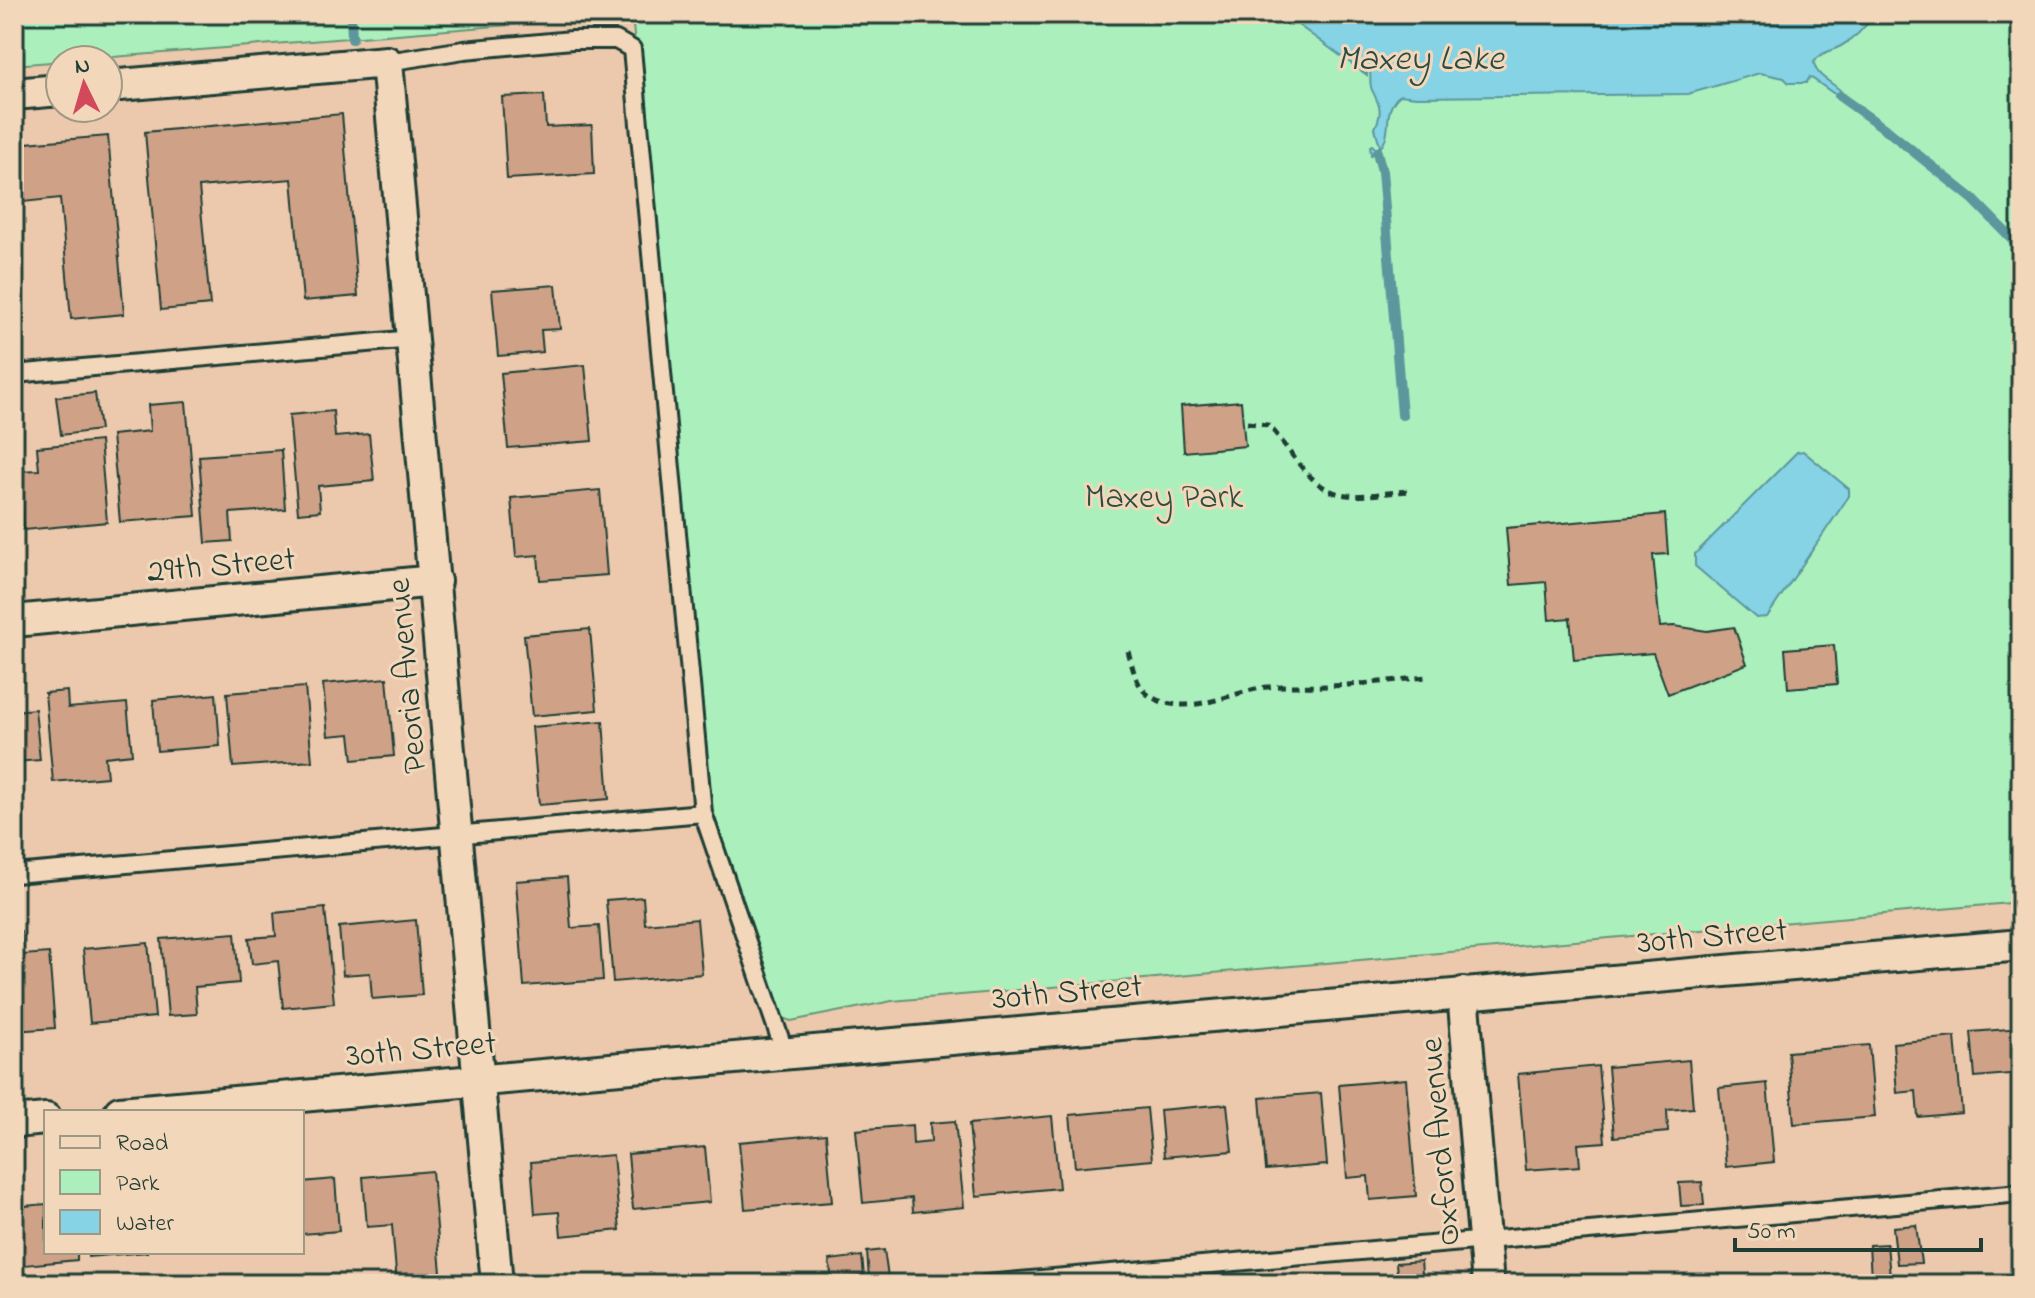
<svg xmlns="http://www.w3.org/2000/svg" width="2035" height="1298" font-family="'Indie Flower',sans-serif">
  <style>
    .green { fill: #abf0bc; stroke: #659678; stroke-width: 2 }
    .water { fill: #85d3e4; stroke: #5c979e; stroke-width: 2 }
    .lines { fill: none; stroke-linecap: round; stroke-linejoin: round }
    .stream { stroke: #5c979e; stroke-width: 10 }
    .building { fill: #cfa288; stroke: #1f3d34; stroke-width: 2 }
    .service-casing { stroke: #1f3d34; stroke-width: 22 }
    .minor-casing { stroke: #1f3d34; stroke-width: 36 }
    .path { stroke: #1f3d34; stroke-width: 5; stroke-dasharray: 8 6; stroke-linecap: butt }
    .service { stroke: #f3d7ba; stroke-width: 16 }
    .minor { stroke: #f3d7ba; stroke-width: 30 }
    .labels { text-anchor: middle; stroke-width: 6; stroke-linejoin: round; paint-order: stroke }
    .park-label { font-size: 34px; fill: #2d4f42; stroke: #f3d7ba }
    .street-label { font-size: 34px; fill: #1f3d34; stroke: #f3d7ba }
    .water-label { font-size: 36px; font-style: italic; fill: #294c46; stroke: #f3d7ba }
  </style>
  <rect width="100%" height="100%" fill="#ecc9ac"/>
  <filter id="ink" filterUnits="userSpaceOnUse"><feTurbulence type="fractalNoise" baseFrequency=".0125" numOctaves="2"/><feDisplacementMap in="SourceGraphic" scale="16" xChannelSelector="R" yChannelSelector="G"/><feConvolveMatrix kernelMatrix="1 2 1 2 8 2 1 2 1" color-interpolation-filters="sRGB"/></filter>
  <g filter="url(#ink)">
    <path class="green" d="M14 14H2021V902L892 1001 791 1021 785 1019 775 1007 712 817 632 15 14 65Z"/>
    <path class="water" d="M1283 14H1874C1865 28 1856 38 1841 46 1830 52 1822 51 1814 62 1816 79 1836 82 1845 96L1833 93 1810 77 1806 83H1789L1784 78 1760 73 1688 94 1416 97 1400 95C1377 115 1400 138 1371 155L1370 146 1372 145 1376 149 1380 146 1375 128C1383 111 1380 106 1372 90 1369 84 1371 75 1370 69H1367V75Z
      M1803 451 1849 489V496L1767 617 1756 618 1695 566V554L1797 452Z"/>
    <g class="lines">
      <path class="stream" d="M351 14 352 39
        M1839 96 1888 131 1973 199 2021 248
        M1377 152 1382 171 1402 415"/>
    </g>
    <path class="building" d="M544 95 546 127 592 125 594 174 507 179 502 97Z
      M342 114 358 296 303 301 292 179 199 187 210 305 161 310 145 132Z
      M108 136 124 314 71 319 60 198 14 203V144Z
      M556 285 560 329 541 330 543 352 498 356 492 290Z
      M585 365 592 441 508 448 501 373Z
      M95 393 100 430 61 435 56 397Z
      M1241 401 1245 446 1184 452 1181 406Z
      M186 402 196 516 120 522 112 435 150 431 148 405Z
      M333 411 335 437 369 434 374 481 318 486 320 511 298 513 289 415Z
      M100 441 107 522 24 530 19 471 39 470 37 447Z
      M281 450 285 509 230 513 232 541 206 543 199 456Z
      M600 490 607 575 540 580 538 555 516 557 511 498Z
      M1665 514 1668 554 1653 555 1660 627 1674 626 1707 631 1734 627 1747 664 1668 694 1653 653 1574 660 1570 618 1549 620 1546 582 1511 585 1506 528Z
      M590 629 597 710 532 716 524 635Z
      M1834 645 1837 684 1788 688 1785 649Z
      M387 678 394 756 353 760 350 734 328 736 323 684Z
      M305 687 312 761 233 767 227 693Z
      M67 691 68 708 127 703 132 754 105 757 107 777 53 782 45 693Z
      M216 694 220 746 157 751 153 700Z
      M35 709 40 760 14 762V711Z
      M603 721 609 799 539 805 532 727Z
      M567 877 571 928 599 926 603 980 524 986 516 881Z
      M643 897 645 924 697 919 702 974 613 982 606 900Z
      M325 908 334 1003 283 1008 278 961 252 964 249 938 276 936 274 913Z
      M416 920 422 995 372 999 370 973 343 975 339 927Z
      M21 932 23 955 49 953 55 1028 14 1031V933Z
      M235 933 239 983 195 987 197 1014 168 1016 161 939Z
      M148 943 155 1017 90 1023 83 949Z
      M2021 1028V1073L1975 1077 1971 1032Z
      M1955 1037 1962 1113 1918 1117 1916 1091 1897 1093 1893 1043Z
      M1869 1045 1875 1117 1794 1124 1788 1052Z
      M1689 1060 1693 1108 1667 1110 1668 1132 1614 1137 1608 1067Z
      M1598 1066 1605 1142 1578 1144 1580 1166 1526 1170 1518 1074Z
      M1406 1079 1416 1196 1370 1200 1368 1176 1347 1178 1339 1085Z
      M1767 1083 1774 1162 1726 1167 1719 1088Z
      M1321 1093 1327 1165 1266 1170 1260 1098Z
      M1227 1104 1232 1151 1164 1157 1160 1110Z
      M1147 1108 1152 1160 1075 1167 1070 1115Z
      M1052 1116 1059 1188 976 1196 969 1124Z
      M955 1121 964 1207 913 1212 912 1198 863 1203 856 1130 912 1125 913 1144 931 1142 930 1123Z
      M826 1134 832 1202 745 1209 739 1142Z
      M705 1147 710 1202 633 1209 628 1154Z
      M613 1155 620 1230 561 1236 559 1212 535 1214 531 1162Z
      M432 1171 442 1284H397L392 1225 367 1227 363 1177Z
      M335 1179 339 1231 302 1234V1182Z
      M1702 1182 1704 1205 1681 1206 1679 1183Z
      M46 1204V1252H77V1260L14 1266V1207Z
      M1916 1225 1921 1263 1897 1264 1893 1227Z
      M1887 1244 1890 1277 1871 1278 1869 1245Z
      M884 1250 888 1277 869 1279 867 1252Z
      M88 1252H148L88 1257Z
      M862 1256 864 1276 832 1280 829 1260Z
      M1421 1261 1423 1284H1398L1396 1263Z"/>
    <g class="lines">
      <g class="service-casing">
        <path id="service" d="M387 62 464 50 572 40H616L632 49 703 813 785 1053
          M14 374 413 339
          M14 874 703 813
          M986 1284 2021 1193"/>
      </g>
      <g class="minor-casing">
        <path id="minor" d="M108 86 387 62 497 1284
          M14 94 60 90
          M14 621 435 581
          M1463 993 1488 1284
          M120 1112 2021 945
          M14 1122 46 1119"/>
      </g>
      <path class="path" d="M1247 423 1268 425C1292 449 1309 492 1347 495 1367 497 1389 492 1410 491
        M1128 651C1133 668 1136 689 1153 698 1190 717 1230 692 1267 687 1288 685 1308 687 1329 686 1362 685 1394 680 1427 677"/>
      <use href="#service" class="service"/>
      <use href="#minor" class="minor"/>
    </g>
  </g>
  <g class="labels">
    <g class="park-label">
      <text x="1164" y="507">Maxey Park</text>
    </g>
    <g class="street-label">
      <text transform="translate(221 563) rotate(-5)" y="12">29th Street</text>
      <text transform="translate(405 676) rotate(-95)" y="12">Peoria Avenue</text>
      <text transform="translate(1712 934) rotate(-5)" y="12">30th Street</text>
      <text transform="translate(1067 990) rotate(-5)" y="12">30th Street</text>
      <text transform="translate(421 1047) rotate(-5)" y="12">30th Street</text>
      <text transform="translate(1438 1142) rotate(-95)" y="12">Oxford Avenue</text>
    </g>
    <g class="water-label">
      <text x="1420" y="69">Maxey Lake</text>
    </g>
  </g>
  <rect width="2035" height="1298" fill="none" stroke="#f3d7ba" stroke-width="48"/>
  <rect x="24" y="24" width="1987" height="1250" fill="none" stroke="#1f3d34" stroke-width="3" filter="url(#ink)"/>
  <rect x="44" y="1110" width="260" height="144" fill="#f3d7ba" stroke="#9e9984" stroke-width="2"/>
  <rect x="60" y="1136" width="40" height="12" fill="#f3d7ba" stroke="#9e9984" stroke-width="2"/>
  <text x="116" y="1150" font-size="24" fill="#1f3d34">Road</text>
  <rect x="60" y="1170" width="40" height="24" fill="#abf0bc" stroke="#9e9984" stroke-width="2"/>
  <text x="116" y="1190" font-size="24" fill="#1f3d34">Park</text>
  <rect x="60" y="1210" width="40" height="24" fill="#85d3e4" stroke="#9e9984" stroke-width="2"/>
  <text x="116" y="1230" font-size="24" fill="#1f3d34">Water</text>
  <g transform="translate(84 84) rotate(355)"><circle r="38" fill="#f3d7ba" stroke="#9e9984" stroke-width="2"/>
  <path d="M0-6L14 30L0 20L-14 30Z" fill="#d1495b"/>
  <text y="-12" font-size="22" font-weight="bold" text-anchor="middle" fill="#1f3d34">N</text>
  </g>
  <path d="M1735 1238v12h246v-12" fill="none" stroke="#1f3d34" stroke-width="4"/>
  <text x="1747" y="1238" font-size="24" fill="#1f3d34" stroke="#f3d7ba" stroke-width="6" paint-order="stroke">50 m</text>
</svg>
